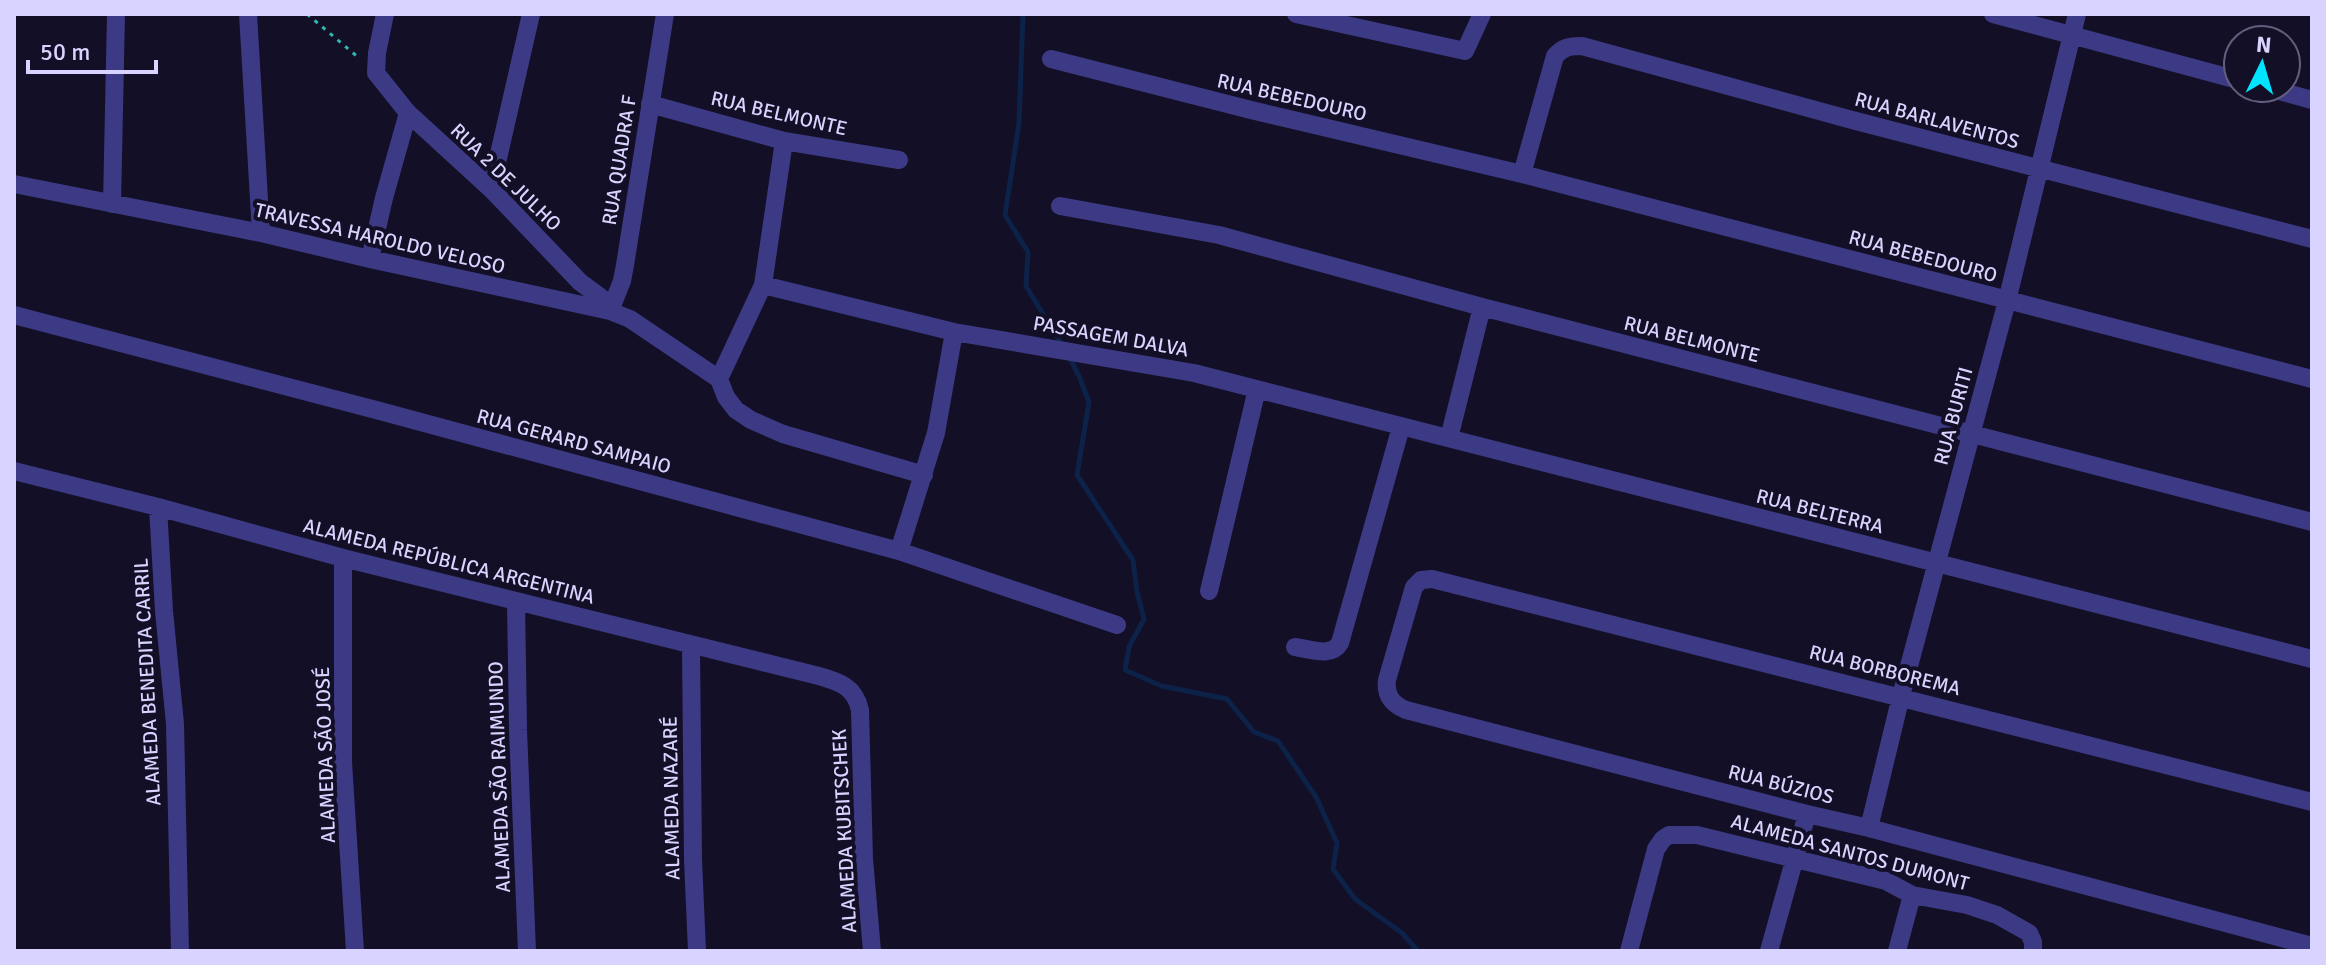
<svg xmlns="http://www.w3.org/2000/svg" width="2326" height="965" font-family="Signika,sans-serif">
  <style>
    .lines { fill: none; stroke-linecap: round; stroke-linejoin: round }
    .stream { stroke: #0c2248; stroke-width: 5 }
    .path { stroke: #2fb8b0; stroke-width: 3; stroke-dasharray: 4 6; stroke-linecap: butt }
    .minor { stroke: #3d3a85; stroke-width: 18 }
    .labels { text-anchor: middle; stroke-width: 8; stroke-linejoin: round; paint-order: stroke }
    .street-label { font-size: 20px; fill: #d9d4ff; stroke: #130f26 }
  </style>
  <rect width="100%" height="100%" fill="#130f26"/>
  <g class="lines">
    <path class="stream" d="M1023 14 1019 123 1005 215 1028 252 1026 286 1062 345
      M1069 357 1079 376 1089 402 1077 475 1133 560 1137 592 1144 619 1129 647 1125 670 1162 686 1227 699 1254 732 1278 741 1316 797 1337 843 1333 869 1355 899 1402 933 1418 951"/>
    <path class="path" d="M307 14 359 58"/>
    <path class="minor" d="M248 14 261 233
      M385 14 377 53 376 73 408 113 491 189 580 282 611 305
      M1296 14 1465 51 1482 14
      M1993 14 2238 80
      M1051 59 1251 110 1522 174
      M2268 88 2312 100
      M650 104 784 141 899 160
      M14 184 261 233 370 259 610 311 630 319 719 379
      M491 189 531 14
      M112 204 116 14
      M1060 206 1219 235 1482 307 2312 522
      M2312 239 1852 120 1582 46C1570 46 1563 47 1555 56L1522 174 2312 379
      M370 259 384 198 408 113
      M763 285 954 332 1194 373 2312 659
      M610 311 622 281 625 265 665 14
      M14 315 380 411 899 551 1117 625
      M719 379 763 285 784 141
      M719 379 726 397 736 410 751 420 783 434 924 475
      M1449 438 1482 307
      M14 471 158 507 343 558 819 676C840 682 855 687 860 710L864 859 872 951
      M158 507 164 611 175 724 180 951
      M899 551 936 433 954 332
      M343 558V762L355 951
      M1209 591 1257 389
      M516 601 518 730 527 951
      M691 645 693 860 697 951
      M1295 647C1310 649 1331 658 1340 643L1401 427
      M2312 802 1432 579 1421 580 1414 587 1387 680C1385 695 1392 704 1406 710L1807 814 1869 828 2312 946
      M1869 828 1901 696 2007 301 2077 14
      M1629 951 1656 849 1663 839 1669 835H1697L1886 881 1912 895 1967 905 1997 915 2029 933 2033 942V951
      M1769 951 1807 814
      M1897 951 1912 895"/>
  </g>
  <g class="labels">
    <g class="street-label">
      <text transform="translate(1292 97) rotate(13)" y="7">RUA BEBEDOURO</text>
      <text transform="translate(779 113) rotate(13)" y="7">RUA BELMONTE</text>
      <text transform="translate(1937 120) rotate(15)" y="7">RUA BARLAVENTOS</text>
      <text transform="translate(619 160) rotate(-81)" y="7">RUA QUADRA F</text>
      <text transform="translate(506 177) rotate(44)" y="7">RUA 2 DE JULHO</text>
      <text transform="translate(380 238) rotate(13)" y="7">TRAVESSA HAROLDO VELOSO</text>
      <text transform="translate(1923 256) rotate(15)" y="7">RUA BEBEDOURO</text>
      <text transform="translate(1111 336) rotate(10)" y="7">PASSAGEM DALVA</text>
      <text transform="translate(1692 339) rotate(14)" y="7">RUA BELMONTE</text>
      <text transform="translate(1953 416) rotate(-75)" y="7">RUA BURITI</text>
      <text transform="translate(574 441) rotate(15)" y="7">RUA GERARD SAMPAIO</text>
      <text transform="translate(1820 511) rotate(14)" y="7">RUA BELTERRA</text>
      <text transform="translate(449 561) rotate(14)" y="7">ALAMEDA REPÚBLICA ARGENTINA</text>
      <text transform="translate(1885 670) rotate(14)" y="7">RUA BORBOREMA</text>
      <text transform="translate(147 682) rotate(-93)" y="7">ALAMEDA BENEDITA CARRIL</text>
      <text transform="translate(325 755) rotate(-92)" y="7">ALAMEDA SÃO JOSÉ</text>
      <text transform="translate(499 777) rotate(-92)" y="7">ALAMEDA SÃO RAIMUNDO</text>
      <text transform="translate(1781 784) rotate(14)" y="7">RUA BÚZIOS</text>
      <text transform="translate(671 798) rotate(-91)" y="7">ALAMEDA NAZARÉ</text>
      <text transform="translate(844 831) rotate(-93)" y="7">ALAMEDA KUBITSCHEK</text>
      <text transform="translate(1850 852) rotate(15)" y="7">ALAMEDA SANTOS DUMONT</text>
    </g>
  </g>
  <rect width="2326" height="965" fill="none" stroke="#d9d4ff" stroke-width="32"/>
  <g transform="translate(2262 64) rotate(5)"><circle r="38" fill="#130f26" stroke="#625e7d" stroke-width="2"/>
  <path d="M0-6L14 30L0 20L-14 30Z" fill="#00e5ff"/>
  <text y="-12" font-size="22" font-weight="bold" text-anchor="middle" fill="#d9d4ff">N</text>
  </g>
  <path d="M28 60v12h128v-12" fill="none" stroke="#d9d4ff" stroke-width="4"/>
  <text x="40" y="60" font-size="24" fill="#d9d4ff" stroke="#130f26" stroke-width="6" paint-order="stroke">50 m</text>
</svg>
